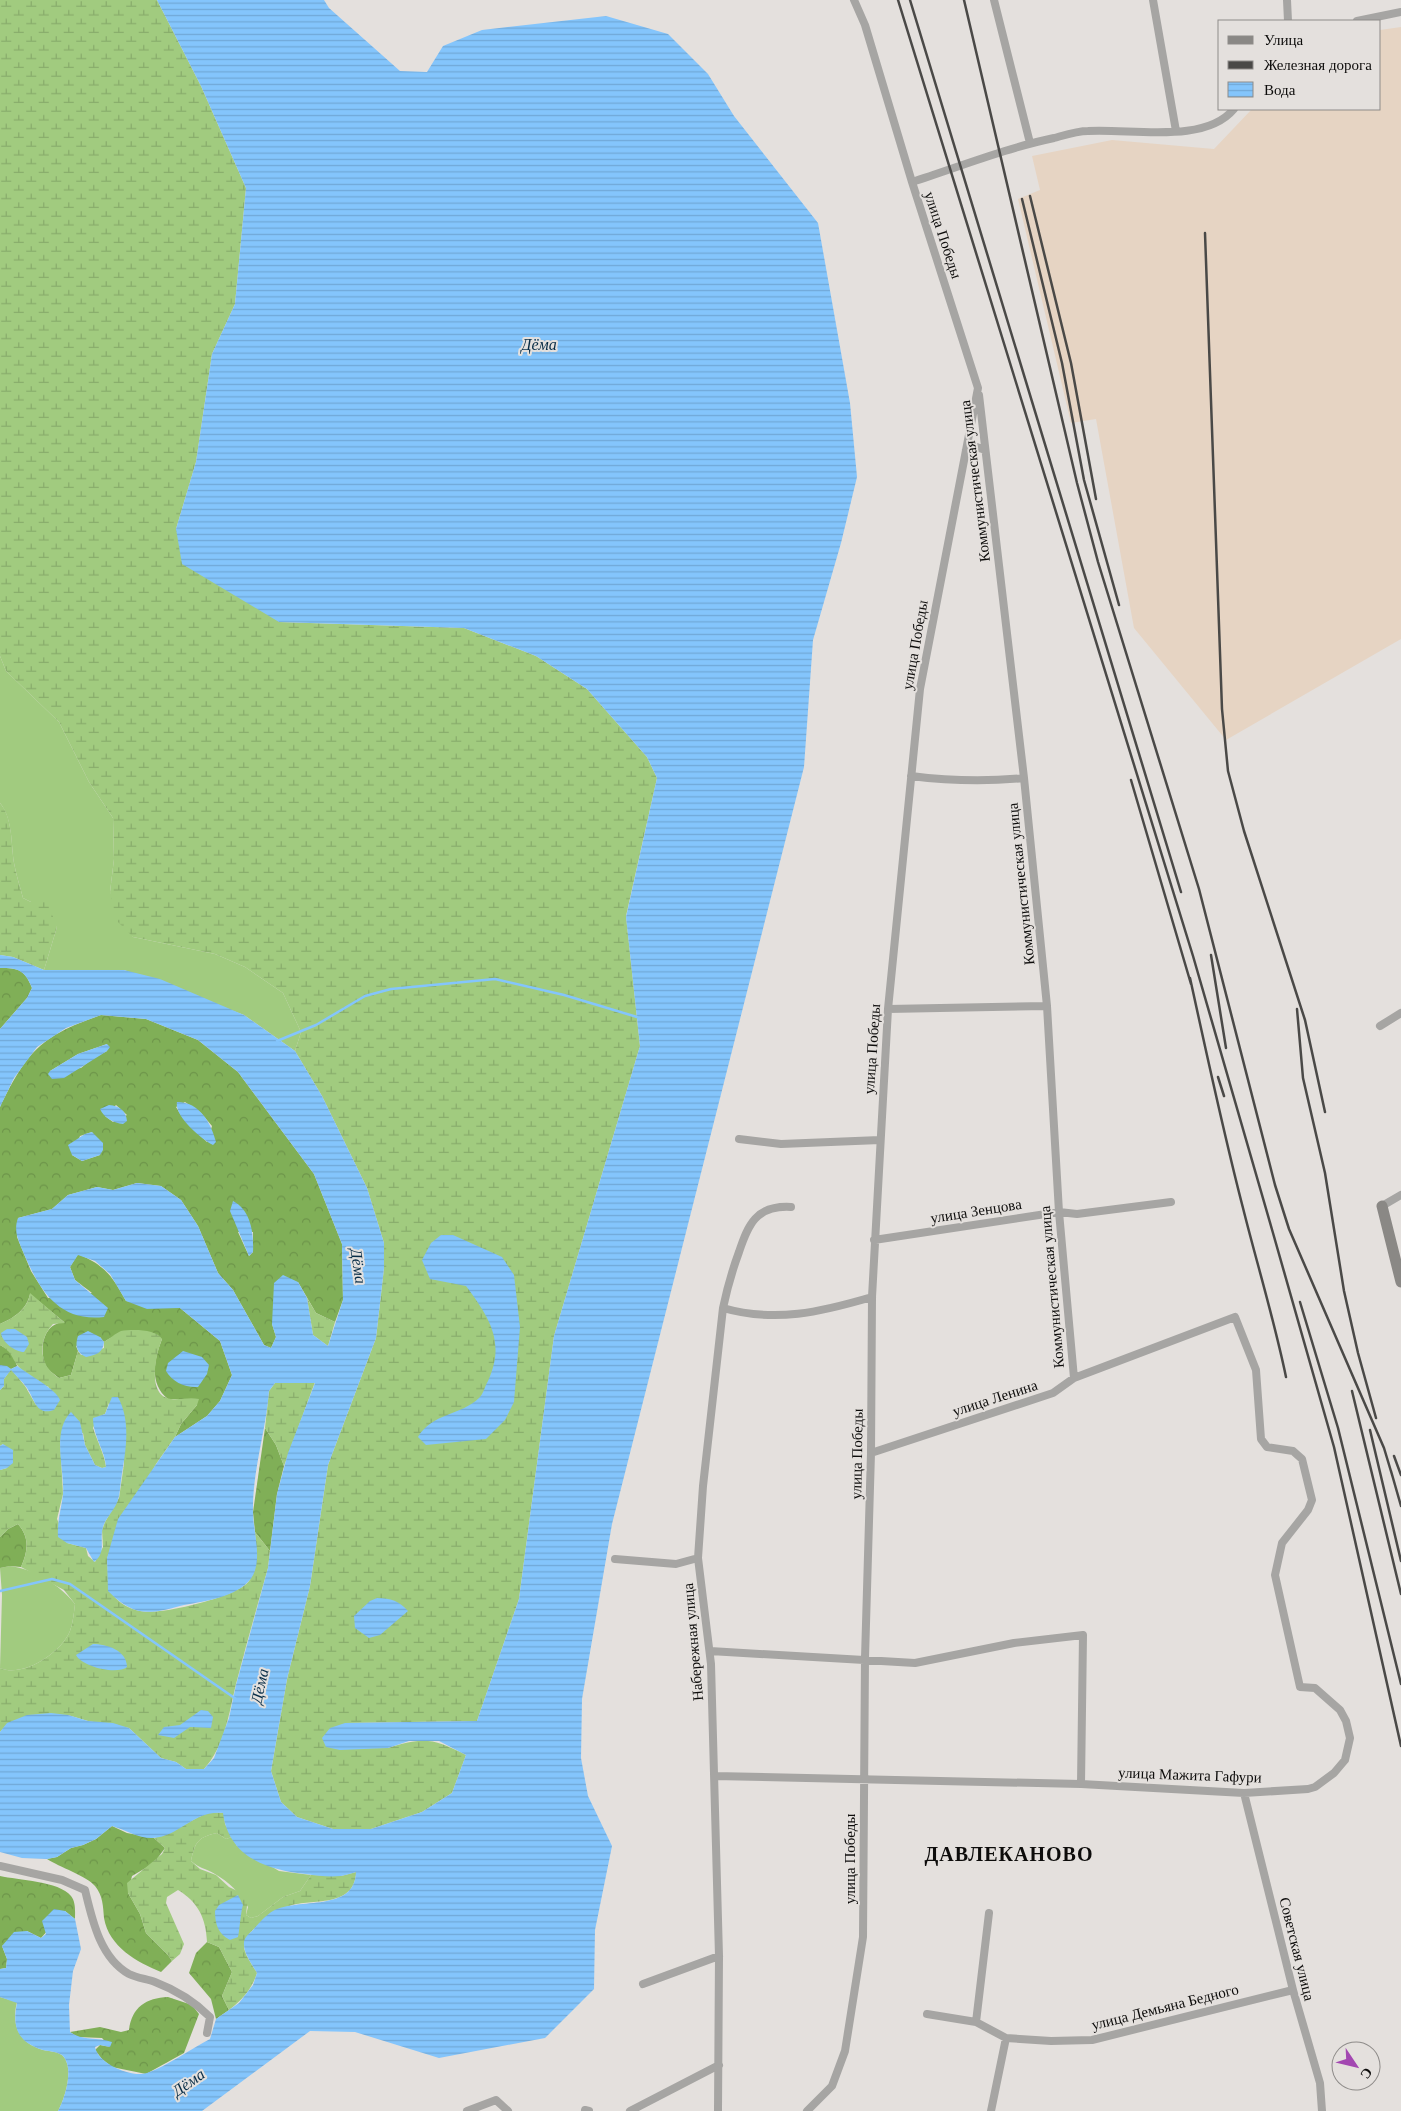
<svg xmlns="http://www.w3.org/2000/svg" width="1401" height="2111" font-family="Georgia,serif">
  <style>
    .industrial { fill: #e6d4c3 }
    .grass { fill: #a1cb7f }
    .forest { fill: url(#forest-crowns); fill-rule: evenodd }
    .wetland { fill: url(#wetland-marsh); fill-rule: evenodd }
    .water { fill: url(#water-rules) }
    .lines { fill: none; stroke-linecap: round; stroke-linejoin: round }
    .stream { stroke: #84c5fc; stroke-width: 2.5 }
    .street { stroke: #a6a5a3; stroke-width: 8 }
    .secondary { stroke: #8a8885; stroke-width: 11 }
    .rail { stroke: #4a4947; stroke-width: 2.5 }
    .labels { text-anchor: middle; stroke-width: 4; stroke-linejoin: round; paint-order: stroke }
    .street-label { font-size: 15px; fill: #0d0c0b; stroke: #e4e0dd }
    .water-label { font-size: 16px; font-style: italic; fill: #082d47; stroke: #e4e0dd }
    .district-label { font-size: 20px; font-weight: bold; letter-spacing: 1px; fill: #0d0c0b; stroke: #e4e0dd }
  </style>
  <defs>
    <pattern id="forest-crowns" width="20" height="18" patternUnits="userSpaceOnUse" patternTransform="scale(1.25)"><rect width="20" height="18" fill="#80af57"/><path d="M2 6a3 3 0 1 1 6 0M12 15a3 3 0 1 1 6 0" fill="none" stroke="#6d954a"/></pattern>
    <pattern id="wetland-marsh" width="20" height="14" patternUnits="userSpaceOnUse" patternTransform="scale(1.25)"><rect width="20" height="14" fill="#a1cb7f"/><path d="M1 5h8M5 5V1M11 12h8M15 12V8" fill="none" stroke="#89ad6c"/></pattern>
    <pattern id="water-rules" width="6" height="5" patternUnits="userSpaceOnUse" patternTransform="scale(1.25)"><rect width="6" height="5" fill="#84c5fc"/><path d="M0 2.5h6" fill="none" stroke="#71a8d7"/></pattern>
  </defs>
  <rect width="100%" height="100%" fill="#e4e0dd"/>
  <path class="industrial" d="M1401 27V639L1226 740 1134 628 1096 419 1071 423 1018 199 1040 190 1032 156 1112 140 1214 149 1252 109H1380V30Z"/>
  <path class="grass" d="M0 656 6 671 59 722 89 782 113 818 114 859 110 892 133 937 215 954 245 967 283 993 301 1032 295 1051 244 1015 124 970H44L57 927 31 902 23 898C20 886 16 875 14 863 11 844 13 819 0 803Z
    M10 1566C34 1569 60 1585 75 1604 74 1612 73 1623 70 1631 61 1653 23 1678 0 1668L2 1595 0 1568Z
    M217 1833 226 1839 232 1837 237 1846 279 1871 311 1875 300 1891 283 1897 258 1916 251 1918 246 1915 248 1907C240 1893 229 1882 215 1874 205 1868 200 1869 191 1861 195 1842 198 1837 217 1833Z
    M0 1997 17 2002C11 2026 19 2043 43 2050 49 2051 57 2052 62 2055 75 2067 65 2098 58 2111H0Z"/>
  <path class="forest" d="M0 968C19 968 25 970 32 988L27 998 0 1029Z
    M101 1015 146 1019 198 1040 238 1072 314 1174 342 1244 343 1300 335 1322 316 1313 298 1282 272 1324 276 1337 271 1348 264 1345 233 1290 218 1273 198 1226 181 1200 161 1186 137 1183 113 1190 97 1187 68 1195 52 1209 18 1218 17 1237 31 1271 48 1298 92 1293 75 1280 70 1267 78 1254C106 1266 112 1276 126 1301L180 1308 220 1341 232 1375 220 1401 207 1416 175 1437 181 1424 197 1405 179 1399H168C149 1384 154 1360 162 1339 135 1332 130 1326 104 1342L100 1337 76 1346 78 1351 71 1375 59 1378 46 1368C39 1350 42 1324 64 1322L30 1294C27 1309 14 1318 0 1324V1107C28 1050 41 1036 101 1015ZM107 1044V1051L92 1059 81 1068 50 1071 78 1054ZM185 1102 201 1113 212 1126 207 1142C195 1130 184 1122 176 1107ZM116 1105 127 1115 113 1122 105 1116ZM92 1132 100 1155 82 1161 72 1155 80 1136ZM238 1232H253V1252L249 1256Z
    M0 1345 12 1352 17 1366 11 1369 0 1365Z
    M265 1428 276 1445 284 1466 277 1494 270 1551 255 1532 253 1512Z
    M18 1524C30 1538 28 1551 21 1567L10 1566 0 1568V1537L8 1529Z
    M112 1826 127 1833 154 1838 165 1848 154 1863 132 1876 128 1893 140 1914 146 1933 168 1955 172 1961 161 1972C137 1962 109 1947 104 1918 103 1906 103 1896 95 1886 87 1876 59 1867 47 1859L57 1857 71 1848 83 1845 96 1839Z
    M0 1876C18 1880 59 1881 71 1896 76 1902 75 1912 75 1919L65 1911 41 1938 27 1931 2 1946 7 1959 6 1968 0 1969Z
    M207 1942 219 1947 232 1972 222 1996 229 2010 216 2019 211 1999 189 1973 196 1953Z
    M168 1997 192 2005 199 2014 184 2053 146 2074 112 2067 102 2059 95 2050 100 2045 110 2047 102 2038 78 2037 70 2032 100 2027 121 2032 129 2030C132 2007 146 1998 168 1997Z"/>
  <path class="wetland" d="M0 0H157L201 86 246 188 235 304 212 354 196 462 176 529 279 622 464 628 536 656 587 689 647 757 657 778 626 916 640 1046 554 1336 519 1599 477 1721 345 1723 388 1748C424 1737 433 1738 466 1755L452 1793 422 1812 371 1829H333L297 1817 281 1802 271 1771 287 1679 310 1586 328 1465 376 1338 384 1268V1243L367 1188 322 1096 295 1051 301 1032 283 993 245 967 215 954 133 937 115 919 110 892 114 859 113 818 89 782 59 722 6 671 0 656Z
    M0 803C13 818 11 844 14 863 16 875 20 886 23 898L31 902 47 901 57 927 44 970 13 957 0 955Z
    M30 1293 65 1323 53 1324C37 1341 39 1366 59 1378L71 1375 78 1351 81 1355 104 1348V1342C109 1339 116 1333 121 1331 132 1329 157 1329 162 1339 156 1354 146 1396 171 1399 180 1400 189 1397 199 1399L197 1405 181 1424 175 1437 156 1464 107 1558 109 1591C118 1601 125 1608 140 1611 158 1616 238 1597 249 1581 259 1567 256 1548 255 1532L270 1551 268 1568C257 1607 246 1645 236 1684 229 1713 225 1746 204 1769H186L176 1762 161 1758 129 1728 88 1721 68 1715 8 1723 0 1732V1668C23 1678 61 1653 70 1631 73 1623 74 1612 75 1604L64 1590 21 1567C28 1551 30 1538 18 1524L8 1529 0 1537V1470L7 1468 3 1444 0 1446V1390L4 1386V1379L11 1369 25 1386 36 1405 49 1387C39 1384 24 1374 18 1366 10 1356 14 1354 0 1345V1324C14 1318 28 1309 30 1293ZM109 1403 124 1450V1464L119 1498 105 1522 102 1530 103 1547 95 1562 88 1556 86 1548 67 1543 57 1519 63 1494 60 1440 83 1433 85 1445 95 1465 102 1468 106 1467C104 1453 97 1441 93 1428L98 1417 105 1414Z
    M307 1298 316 1313 335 1322 328 1346 313 1335Z
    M288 1381 315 1382 284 1466 276 1445 265 1428 269 1391 275 1383Z
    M210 1812 224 1813 225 1824 232 1837 226 1839 217 1833C198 1837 195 1842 191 1861L200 1869 216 1875 229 1887 248 1896 246 1915 251 1918 258 1916 283 1897 300 1891 311 1875 341 1876 356 1872C355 1907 315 1899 292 1905 279 1909 243 1931 244 1946 244 1954 253 1966 257 1973 252 1989 242 2000 229 2010L222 1996 232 1972 219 1947 207 1942C206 1918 198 1902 178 1890L167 1897 166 1903 184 1944 180 1954 172 1961 168 1955 146 1933 140 1914 128 1893 127 1883 162 1854 165 1848 154 1838C175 1832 190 1820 210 1812Z"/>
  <path class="water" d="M157 0H324L329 8 400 71 427 72 443 46 482 30 606 16 668 34 708 74 734 116 818 223 850 403 857 477 841 543 813 640 804 767 612 1524 582 1699 581 1758 588 1796 612 1846 595 1930 594 1989 545 2038 439 2058 355 2032 310 2031 202 2111H58C65 2098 75 2067 62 2055 57 2052 49 2051 43 2050 17 2042 12 2027 17 2003L0 1997V1969L6 1968 7 1959 2 1946 14 1932 27 1931 41 1938 46 1934 42 1921 54 1909 65 1911 75 1919 81 1949 73 1971 69 2005 70 2032C82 2041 98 2037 112 2042L110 2047 100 2045 95 2047C98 2064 132 2078 147 2073 167 2066 191 2049 210 2039L216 2019 239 2003 253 1985 257 1973C253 1966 244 1954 244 1945 243 1938 249 1934 253 1930 259 1923 266 1915 273 1911 298 1897 355 1913 356 1872 352 1873 347 1875 341 1876 330 1877 318 1876 306 1874 268 1870 229 1858 223 1813 193 1810 180 1837 152 1838 137 1838 126 1830 112 1826L96 1839 83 1845 71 1848 57 1857 47 1859 22 1858 0 1852V1732L7 1723 27 1715 51 1713 68 1715 88 1721 113 1723 129 1728 161 1758 176 1762 186 1769H204L214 1758 229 1718 236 1685 268 1568 277 1494 288 1453 315 1383H275L269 1391C266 1431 252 1472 253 1512 253 1533 265 1565 248 1582 231 1599 202 1601 180 1606 147 1615 133 1616 108 1591L107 1558 118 1519 175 1437 207 1416 220 1401 232 1375 220 1341 180 1308 147 1309 126 1301 110 1274 95 1261 78 1255 70 1267 75 1280 108 1308 104 1317C59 1322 40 1291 24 1254 19 1241 13 1232 18 1218L52 1209 68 1195 97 1187 113 1190 137 1183 161 1186 181 1200 198 1226 218 1273 233 1290 264 1345 271 1348 276 1337 272 1324 274 1283 283 1275 298 1282 307 1298 313 1335 328 1346 343 1300 342 1244 314 1174 238 1072 198 1040 146 1019 101 1015 66 1028 37 1047 14 1078 0 1107V1029L27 998 32 988C25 970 18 968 0 968V955L13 957 44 970H124L160 979 244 1015 295 1051 322 1096 367 1188 384 1243V1268L376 1338 328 1465 310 1586 287 1679 271 1771 281 1802 297 1817 333 1829H371L422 1812 452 1793 466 1755 439 1741H409L388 1748 340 1750 326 1747 322 1738 330 1728 345 1723 477 1721 519 1599 554 1336 640 1046 626 917 657 778 647 757 587 689 536 656 464 628 279 622 182 564 176 529 196 462 212 354 235 304 246 188 201 86Z
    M107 1044 110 1047 107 1051 64 1078 52 1079 48 1074 50 1071 78 1054Z
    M177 1102C200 1102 211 1123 216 1142L213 1145C201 1139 174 1116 177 1102Z
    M109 1105C120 1106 126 1111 127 1121L123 1124C114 1123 104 1118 100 1109Z
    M92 1132 103 1143V1150L100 1155 82 1161 72 1155 68 1145 85 1134Z
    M233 1201C251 1210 254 1234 253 1252L249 1256 230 1211Z
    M441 1235H453L502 1257 514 1275 520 1327 514 1402 505 1420 486 1439 426 1445 418 1437C432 1413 462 1415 479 1398 483 1395 485 1386 488 1381 506 1342 489 1317 466 1286L430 1279 422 1260 431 1243Z
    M7 1329H15L27 1337 29 1344 24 1352C15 1352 2 1342 1 1333Z
    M88 1331 100 1337 104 1342C103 1353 96 1355 86 1357 76 1353 75 1345 78 1336Z
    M183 1351 202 1357 209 1365 207 1374 198 1387C186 1388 172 1382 166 1371L168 1363Z
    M0 1365 7 1366 11 1369 17 1366C28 1374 57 1390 60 1400L54 1410C36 1416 35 1400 27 1388 22 1381 16 1376 11 1370L4 1379V1386L0 1390Z
    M112 1397H118C132 1423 125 1453 121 1481 120 1487 120 1494 118 1500 115 1510 106 1517 103 1527 99 1541 107 1552 94 1562L86 1548 67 1543 58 1537C57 1521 61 1510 63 1495 65 1469 51 1432 71 1412L80 1422 85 1445 95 1465 102 1468 106 1467C105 1450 93 1437 93 1418L105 1414Z
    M3 1444 13 1450V1463L7 1468 0 1470V1446Z
    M377 1598C391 1598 399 1601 408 1611L380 1635 369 1638 355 1628 354 1616 370 1601Z
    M93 1644C106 1644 127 1650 127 1667 117 1675 82 1667 76 1655Z
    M201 1710 208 1711 213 1717 211 1728 190 1727 174 1738 158 1735 164 1727 180 1725Z
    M238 1895 243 1905C241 1910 239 1935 238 1937 236 1938 232 1939 230 1940 218 1934 215 1924 215 1911L219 1905Z"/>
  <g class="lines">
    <path class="stream" d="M277 1041 316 1025 365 996 391 989 495 979 564 995 637 1017
      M0 1591 52 1579 70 1584 236 1699"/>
    <path class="street" d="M994 0 1030 143
      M1153 0 1176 131
      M1287 0 1288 21
      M1357 21 1401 12
      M912 182C959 167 1006 148 1054 138 1065 135 1077 131 1088 131 1130 128 1204 145 1234 109
      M979 395 1024 778 1047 1006 1059 1212 1074 1378
      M966 450 974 446 985 450
      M911 776C950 781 985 782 1024 778
      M888 1009 1047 1006
      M1380 1026 1401 1013
      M739 1139 781 1144 880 1140
      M1382 1206 1401 1195
      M874 1240 1059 1212 1077 1214 1171 1202
      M723 1308C775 1323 821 1312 872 1297
      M615 1559 676 1564 698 1558
      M710 1651 915 1663 1014 1643 1083 1635 1081 1784
      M714 1776 1081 1784 1244 1793 1308 1789 1315 1787 1334 1773 1345 1760 1350 1738 1346 1721 1340 1710 1315 1688 1300 1687 1275 1575 1282 1543 1308 1510 1312 1500 1302 1459 1293 1451 1267 1447 1261 1439 1256 1370 1235 1317 1074 1378 1053 1393 871 1453
      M1244 1793 1293 1990 1320 2083 1322 2111
      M0 1866 62 1880 85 1890C92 1919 100 1958 129 1974 137 1978 147 1979 155 1982 176 1990 194 2001 210 2017L207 2033
      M643 1984 719 1956
      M927 2014 976 2022 1006 2038 1051 2041 1092 2040 1293 1990
      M976 2022 989 1913
      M585 2110 589 2111
      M467 2111 496 2100 508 2111
      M630 2111 719 2065
      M718 2111 719 1956 711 1664 698 1558 703 1486 723 1308C727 1289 732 1271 739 1252 748 1225 756 1205 791 1207
      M807 2111 832 2086 845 2051 863 1937 865 1658 871 1453 872 1297 888 1009 920 689 978 388 912 182 865 25 854 0
      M991 2111 1006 2038"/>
    <path class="secondary" d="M1382 1206 1401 1282"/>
    <path class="rail" d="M898 0 1193 956 1273 1233 1334 1447 1401 1746
      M910 0 1181 892
      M964 0 1077 483 1098 562 1199 889 1275 1185 1289 1229 1384 1448 1393 1478
      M1030 196 1071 363 1096 499
      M1022 199 1062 363 1084 480 1119 605
      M1205 233 1222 709 1228 771 1244 831 1305 1020 1325 1112
      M1131 780 1191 984
      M1211 955 1226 1048
      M1190 978C1207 1055 1223 1131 1243 1208 1257 1264 1274 1319 1286 1377
      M1297 1009 1303 1078 1325 1173 1344 1291 1358 1353 1376 1418
      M1218 1077 1224 1096
      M1300 1302 1338 1428 1401 1684
      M1352 1391 1401 1594
      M1370 1430 1401 1561
      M1394 1456 1401 1475
      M1391 1471 1401 1506"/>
  </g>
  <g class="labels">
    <g class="street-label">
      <text transform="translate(943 235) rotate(72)" y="5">улица Победы</text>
      <text transform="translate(975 481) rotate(-97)" y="5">Коммунистическая улица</text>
      <text transform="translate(915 645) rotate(-80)" y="5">улица Победы</text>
      <text transform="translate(1021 884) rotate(-96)" y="5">Коммунистическая улица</text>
      <text transform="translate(872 1049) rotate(-86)" y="5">улица Победы</text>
      <text transform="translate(976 1211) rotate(-9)" y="5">улица Зенцова</text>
      <text transform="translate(1052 1287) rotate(-95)" y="5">Коммунистическая улица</text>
      <text transform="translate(995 1398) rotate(-18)" y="5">улица Ленина</text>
      <text transform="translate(857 1454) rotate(-89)" y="5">улица Победы</text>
      <text transform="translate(693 1642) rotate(-95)" y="5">Набережная улица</text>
      <text transform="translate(1190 1775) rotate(2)" y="5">улица Мажита Гафури</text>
      <text transform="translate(850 1859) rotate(-90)" y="5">улица Победы</text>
      <text transform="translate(1297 1949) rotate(76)" y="5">Советская улица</text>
      <text transform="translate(1165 2007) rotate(-14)" y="5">улица Демьяна Бедного</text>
    </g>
    <g class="water-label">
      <text x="539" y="350">Дёма</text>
      <text transform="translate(359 1266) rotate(82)" y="6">Дёма</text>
      <text transform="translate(259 1686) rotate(-78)" y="6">Дёма</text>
      <text transform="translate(188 2082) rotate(-35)" y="6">Дёма</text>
    </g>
    <g class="district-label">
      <text x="1009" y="1861">ДАВЛЕКАНОВО</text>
    </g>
  </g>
  <rect x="1218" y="20" width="162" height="90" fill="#e4e0dd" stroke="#8e8b89"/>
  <rect x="1228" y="36" width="25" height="8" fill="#8a8885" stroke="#8e8b89"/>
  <text x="1264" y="45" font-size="15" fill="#0d0c0b">Улица</text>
  <rect x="1228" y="61" width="25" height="8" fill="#4a4947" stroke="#8e8b89"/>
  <text x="1264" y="70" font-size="15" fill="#0d0c0b">Железная дорога</text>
  <rect x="1228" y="82" width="25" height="15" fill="url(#water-rules)" stroke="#8e8b89"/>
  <text x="1264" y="95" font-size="15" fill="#0d0c0b">Вода</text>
  <g transform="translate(1356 2066) rotate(125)"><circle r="24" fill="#e4e0dd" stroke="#8e8b89"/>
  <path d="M0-4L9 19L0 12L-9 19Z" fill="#a347b1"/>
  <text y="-8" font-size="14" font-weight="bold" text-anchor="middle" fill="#0d0c0b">С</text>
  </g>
</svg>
